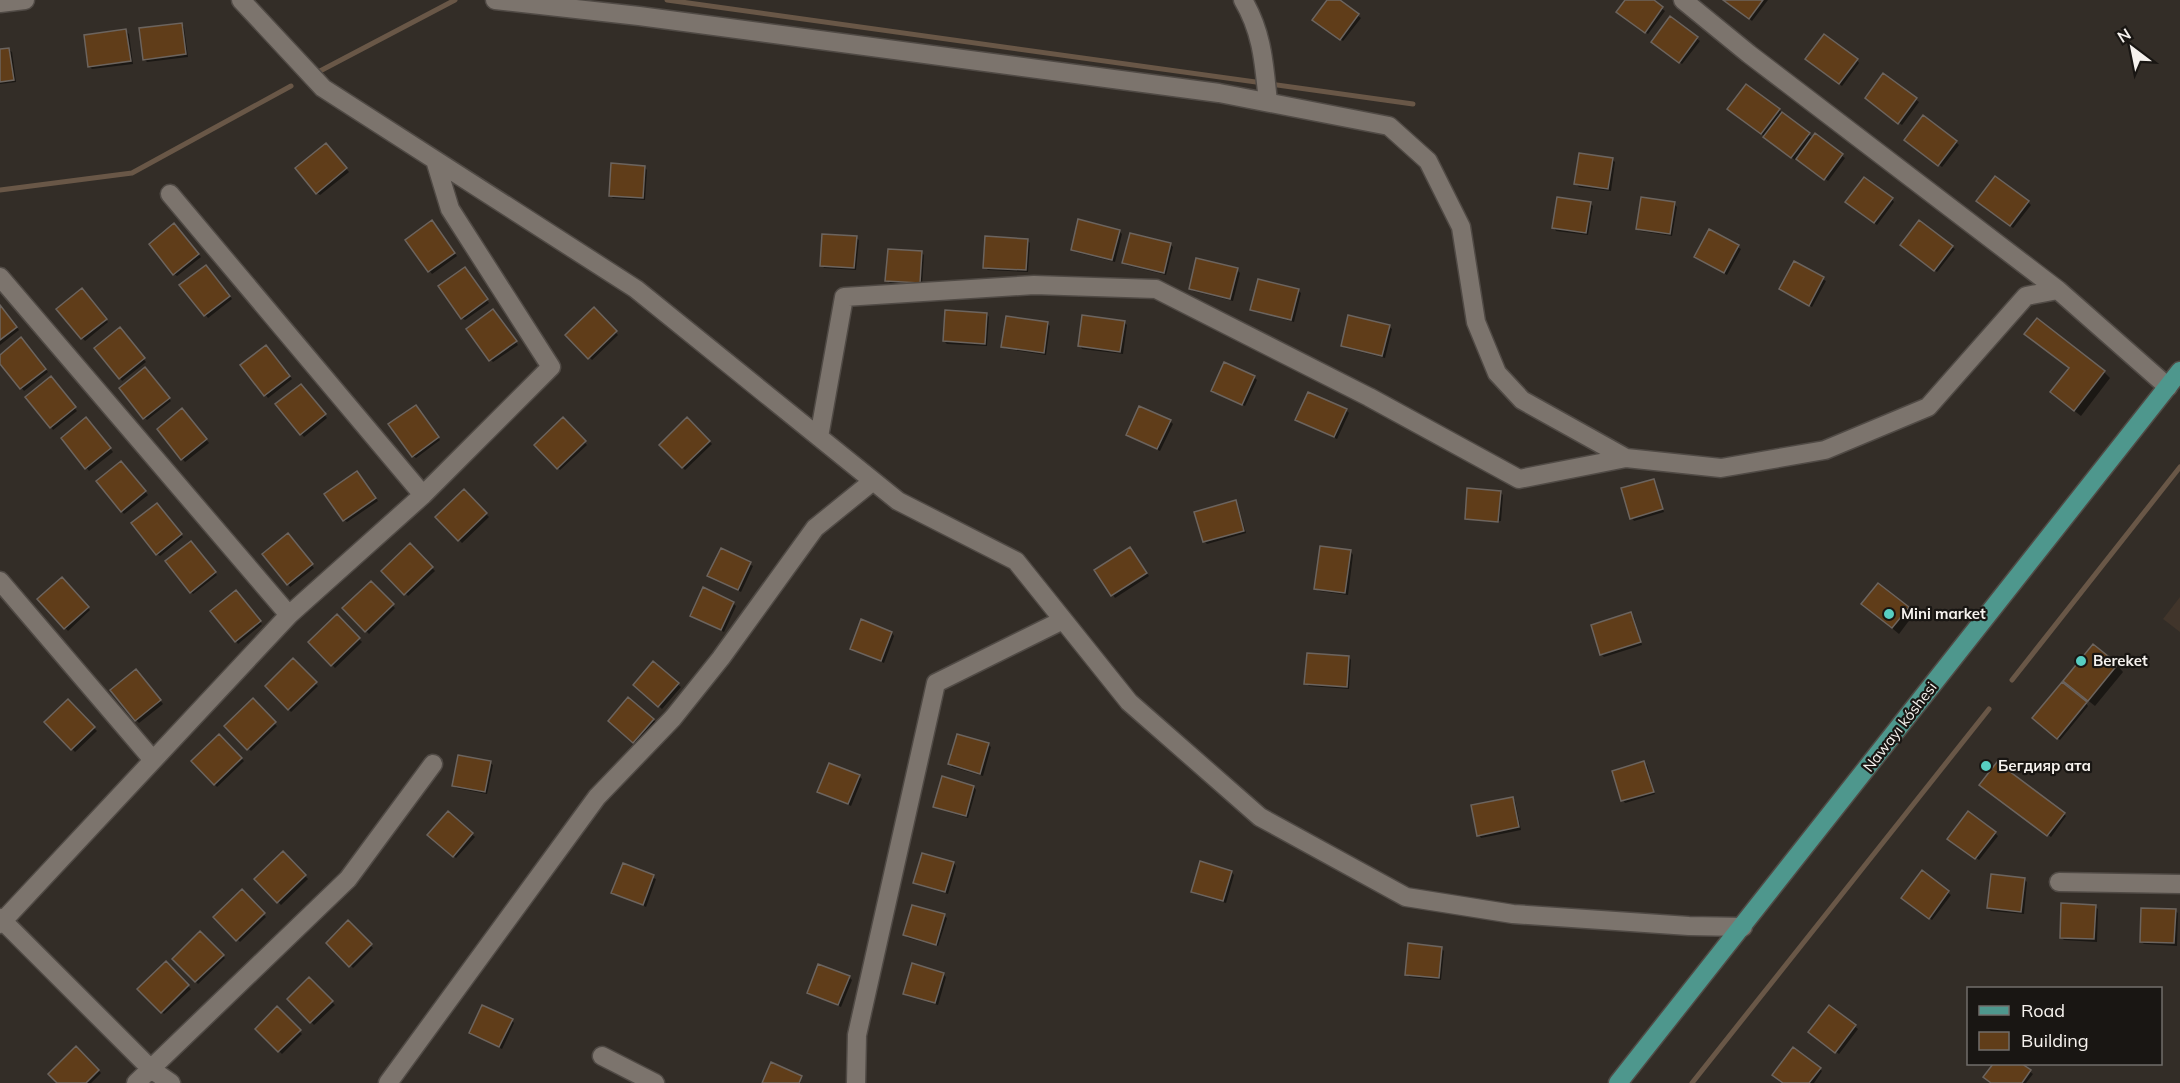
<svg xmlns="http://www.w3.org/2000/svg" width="2180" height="1083" font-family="Mulish,sans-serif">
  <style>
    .built { fill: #41352b }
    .shadow { fill: #0007 }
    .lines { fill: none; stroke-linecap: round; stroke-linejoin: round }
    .stream { stroke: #695747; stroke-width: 5 }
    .building { fill: #603d19; stroke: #6c645e; stroke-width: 1.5 }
    .minor-casing { stroke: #504a45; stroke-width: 21 }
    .major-casing { stroke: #504a45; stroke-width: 21 }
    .minor { stroke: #7c746d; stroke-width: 18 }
    .major { stroke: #4e978d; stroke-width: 18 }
    .poi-dot { fill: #57cec2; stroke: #191613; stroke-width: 2 }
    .labels { text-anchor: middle; stroke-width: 4.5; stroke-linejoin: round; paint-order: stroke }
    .poi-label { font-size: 15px; font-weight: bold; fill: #f6f2ee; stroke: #191613; text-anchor: start }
    .street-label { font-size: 15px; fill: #f6f2ee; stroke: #191613 }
  </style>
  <rect width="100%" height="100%" fill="#332d27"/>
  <path class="built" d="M2180 597V632L2163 619Z"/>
  <path class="shadow" d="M1328 0H1337L1361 18 1343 41 1317 22Z
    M1627 0H1651L1665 11 1648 34 1618 11Z
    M1725 0H1768L1752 21Z
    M1670 18 1700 41 1682 64 1656 44Z
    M181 24 184 27 188 57 147 62 145 60Z
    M126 31 129 34 133 64 92 69 89 66Z
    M9 50 12 52 16 82 0 84V51Z
    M1857 60 1859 63 1842 86 1809 62Z
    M1884 75 1919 102 1902 125 1869 101Z
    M1779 110 1813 138 1815 136 1845 158 1828 181 1797 157 1795 160 1732 111Z
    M1956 142 1959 145 1942 167 1909 143Z
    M329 147 349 172 320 195 317 193Z
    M1612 159 1615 162 1611 191 1579 187 1576 184Z
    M645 168 647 170 645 200 613 198 610 195Z
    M1892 199 1894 202 1877 225 1850 205Z
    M2028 202 2031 205 2013 228 1981 203Z
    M1590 203 1593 206 1588 235 1556 231 1554 228Z
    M1674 204 1677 207 1672 236 1640 231 1637 229Z
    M435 225 457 256 432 274 407 240Z
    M177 228 201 257 177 276 174 274Z
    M1119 231 1122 234 1115 262 1075 252 1072 249Z
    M1710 231 1741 249 1727 275 1696 257Z
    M856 238 859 240 856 270 824 268 822 265Z
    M1027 240 1030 243 1028 272 988 270 985 267Z
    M1170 244 1173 247 1166 275 1126 265 1124 263Z
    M1952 247 1955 249 1937 272 1905 248Z
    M921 252 924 255 922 285 890 283 887 280Z
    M1795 263 1826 281 1812 307 1781 289Z
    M208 269 232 299 208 318 182 286Z
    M1237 270 1240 273 1233 301 1193 291 1190 288Z
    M467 271 489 303 465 320 462 318Z
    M1298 291 1301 293 1294 322 1255 312 1252 309Z
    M85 292 108 322 85 341 58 309Z
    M0 307 19 330 0 345Z
    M594 309 618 335 592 360 567 335Z
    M496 313 518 345 493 362 491 360Z
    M987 314 989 317 987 346 947 344 944 341Z
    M1124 322 1127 325 1123 354 1082 349 1080 346Z
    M1047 323 1050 326 1046 355 1006 349 1003 347Z
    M1389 327 1392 329 1385 358 1345 348 1343 345Z
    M122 332 146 362 122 381 120 378Z
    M2033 340 2104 372 2110 378 2081 416 2059 399 2070 369Z
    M24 342 48 372 24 391 0 361V357Z
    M268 349 292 379 268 398 242 366Z
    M147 371 171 401 147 420 145 418Z
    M1254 377 1257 380 1245 406 1213 390Z
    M53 381 77 411 53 430 51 427Z
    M304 388 327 418 304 437 277 405Z
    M418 409 440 440 416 458 413 456Z
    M1346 410 1349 413 1337 439 1297 420Z
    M185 413 209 443 185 462 159 430Z
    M563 419 587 445 560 470 536 445Z
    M687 419 712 444 685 470 661 445Z
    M1170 421 1173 424 1160 451 1128 435Z
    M89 422 113 452 89 471 63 438Z
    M124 465 148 495 124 514 98 482Z
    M360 475 378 501 347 522 344 520Z
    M1653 480 1656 483 1664 512 1634 521 1632 518Z
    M1468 489 1500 492 1503 495 1501 521 1467 518V520L1466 519Z
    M464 492 489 517 462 543 437 517Z
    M1235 502 1238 505 1246 533 1207 544 1204 541Z
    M159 507 183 537 160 556 157 554Z
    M290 538 314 568 290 587 288 584Z
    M193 545 217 575 193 594 191 592Z
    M410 545 435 571 408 596 383 571Z
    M722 550 753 566 741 592 709 576Z
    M1133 552 1149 576 1115 598 1096 570Z
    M1351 552 1353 555 1348 595 1319 591 1316 588Z
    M62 579 90 610 68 631 39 600Z
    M371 583 395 608 369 634 344 608Z
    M238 595 262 624 238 644 236 641Z
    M733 603 736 606 724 632 692 616Z
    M1863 604 1908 608 1914 614 1899 634Z
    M1631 614 1634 617 1642 645 1604 657 1601 654Z
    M337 617 362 642 335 668 310 642Z
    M892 633 894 636 884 663 851 648Z
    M1349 657 1351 660 1349 689 1309 686 1306 683Z
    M293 661 318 686 291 712 267 686Z
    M653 663 681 687 662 709 635 685Z
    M2117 665 2123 672 2095 706 2071 687Z
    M139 674 163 704 139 723 136 720Z
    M628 699 656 722 637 744 610 721Z
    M68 701 97 731 75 752 46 722Z
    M253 701 277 726 251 751 226 726Z
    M2086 703 2088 706 2060 740 2037 721Z
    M219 736 244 761 217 787 193 761Z
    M988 745 991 747 983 776 952 767 950 764Z
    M490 763 493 765 487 794 456 788 454 785Z
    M1644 763 1647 765 1655 794 1625 803 1623 800Z
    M859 776 862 779 851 806 819 792Z
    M974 787 976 790 968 818 938 809 935 806Z
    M1984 788 2064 814 2066 816 2051 837Z
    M1512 798 1515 801 1521 830 1481 838 1479 835Z
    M448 813 475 837 456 858 429 835Z
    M1995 833 1998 836 1979 860 1949 838Z
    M283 854 308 879 281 905 256 879Z
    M954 863 956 866 948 894 918 885 915 882Z
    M624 865 656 879 646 907 613 892Z
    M1231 872 1234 875 1226 903 1195 894 1193 891Z
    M1922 872 1951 895 1932 920 1906 900Z
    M2024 879 2027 882 2024 914 1991 911 1988 908Z
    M242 892 266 917 240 942 215 917Z
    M2095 907 2098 909 2097 942 2064 940 2061 937Z
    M2175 911 2178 913 2177 946 2144 944 2141 942Z
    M944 916 947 918 938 946 908 938 905 935Z
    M348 923 373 948 353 968 328 943Z
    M200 933 225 958 198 984 174 959Z
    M1441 948 1444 951 1441 980 1409 977 1407 974Z
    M166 963 191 989 164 1014 140 989Z
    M943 974 946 977 938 1005 907 996 904 993Z
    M849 977 852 980 841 1007 809 993Z
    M309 979 335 1005 314 1025 289 999Z
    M1829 1007 1858 1029 1839 1054 1813 1035Z
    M277 1009 302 1034 282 1054 257 1029Z
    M512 1020 514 1023 502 1049 470 1033Z
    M76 1048 101 1073 91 1083H59Z
    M1995 1064H2020L2033 1074 2026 1083H1992L1985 1077Z
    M1820 1069 1822 1071 1814 1083H1786Z"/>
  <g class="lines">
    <path class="stream" d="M667 0 1413 104
      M320 71 455 0
      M0 190 132 173 291 86
      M2012 680 2180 467
      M1692 1083 1989 709"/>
  </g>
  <path class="building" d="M1327 0H1340L1359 14 1340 40 1312 20Z
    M1625 0H1654L1663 7 1645 33 1616 12Z
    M1723 0H1763L1749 19Z
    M1670 16 1698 37 1679 63 1651 42Z
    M182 23 186 54 143 60 139 28Z
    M126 29 131 61 88 67 84 35Z
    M1824 34 1858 59 1839 84 1805 59Z
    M9 48 14 80 0 82V49Z
    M1883 73 1917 98 1898 124 1865 98Z
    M1746 84 1780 109 1761 134 1727 109Z
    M1782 112 1810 133 1791 158 1763 137Z
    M1923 115 1957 141 1938 166 1904 140Z
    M1815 133 1843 154 1824 180 1796 159Z
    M326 143 347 168 316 194 295 168Z
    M1579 153 1613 158 1608 189 1574 184Z
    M611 163 645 166 643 198 609 196Z
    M1995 176 2029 201 2010 226 1976 201Z
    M1864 177 1893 198 1874 223 1845 202Z
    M1557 197 1591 202 1586 233 1552 228Z
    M1641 197 1675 202 1670 234 1636 229Z
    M1078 219 1120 230 1112 260 1071 250Z
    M432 220 455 253 428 272 405 240Z
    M1919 220 1953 246 1934 271 1900 245Z
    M174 223 199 254 173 275 149 244Z
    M1709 229 1739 245 1724 273 1694 257Z
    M1130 233 1171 243 1164 273 1122 263Z
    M822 234 857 236 854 268 820 266Z
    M985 236 1028 239 1026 270 983 268Z
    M888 249 922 251 920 283 885 281Z
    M1196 258 1238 268 1230 299 1189 289Z
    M1794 261 1824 277 1809 306 1779 289Z
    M206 265 230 296 204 316 179 285Z
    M465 267 488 299 461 319 438 286Z
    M1258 279 1299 289 1291 320 1250 310Z
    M82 288 107 319 81 339 56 309Z
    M0 305 17 327 0 340Z
    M594 307 617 331 588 359 565 335Z
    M493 309 517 341 489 361 466 329Z
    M945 310 987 313 985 344 943 341Z
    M1082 315 1125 321 1120 352 1078 346Z
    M1348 315 1390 325 1382 356 1341 346Z
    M1006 316 1048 322 1044 353 1001 347Z
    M2037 318 2105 371 2074 411 2050 392 2069 368 2024 334Z
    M120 327 145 358 119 379 94 348Z
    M21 337 46 369 20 389 0 364V355Z
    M266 345 290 376 264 396 240 365Z
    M1224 362 1255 376 1242 405 1211 391Z
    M145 367 170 398 143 419 119 388Z
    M51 376 76 407 50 428 25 397Z
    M301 384 326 414 300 435 275 404Z
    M1308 392 1347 409 1334 437 1295 420Z
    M416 405 439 437 412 457 388 424Z
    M1139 406 1171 420 1157 449 1126 435Z
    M182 408 207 439 181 460 157 429Z
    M86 417 111 448 85 469 61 438Z
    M563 417 586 441 557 469 534 445Z
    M687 417 710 441 682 468 659 445Z
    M121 461 146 491 121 512 96 481Z
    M357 471 376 498 343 521 324 494Z
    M1654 479 1663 509 1630 519 1621 488Z
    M1467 488 1501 491 1498 522 1465 519Z
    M464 489 487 513 458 541 435 517Z
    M1236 500 1244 531 1203 542 1194 512Z
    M157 503 182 534 156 555 131 523Z
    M288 533 313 564 287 585 262 554Z
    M191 541 216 572 190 593 165 561Z
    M410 543 433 567 404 595 381 571Z
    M1320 546 1351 550 1345 593 1314 589Z
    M1130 547 1147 573 1111 596 1094 570Z
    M721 548 751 562 738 590 707 576Z
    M62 577 89 607 64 629 37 599Z
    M371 581 394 604 365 632 342 608Z
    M1878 583 1909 607 1892 628 1861 604Z
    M703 587 734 602 721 630 690 616Z
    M236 590 261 621 235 642 210 611Z
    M1631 612 1641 642 1600 655 1591 625Z
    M337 614 360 638 331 666 308 642Z
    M861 619 892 632 881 661 850 649Z
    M2093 644 2118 664 2088 701 2063 681Z
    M1307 653 1349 656 1347 687 1304 684Z
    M293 658 317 682 288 710 265 686Z
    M653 661 679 683 658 707 633 685Z
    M136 669 161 700 135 721 110 690Z
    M2062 682 2087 702 2057 739 2032 718Z
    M628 697 654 719 633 743 608 721Z
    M253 698 276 722 247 750 224 726Z
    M68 699 95 727 71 750 44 722Z
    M219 734 242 758 214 785 191 761Z
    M957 734 989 743 980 774 948 764Z
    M458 755 491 761 485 792 452 786Z
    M1644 761 1654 792 1621 801 1612 771Z
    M1997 762 2065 813 2047 836 1979 785Z
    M829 763 860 775 848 804 817 792Z
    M942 776 974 786 966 816 933 807Z
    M1513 797 1519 827 1477 836 1471 805Z
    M448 811 473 833 453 857 427 835Z
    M1968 811 1996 832 1975 859 1947 839Z
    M283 851 306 875 277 903 254 879Z
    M922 853 954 862 945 892 913 883Z
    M1200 861 1232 871 1223 901 1191 892Z
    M623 863 654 875 643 905 611 893Z
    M1922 870 1949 891 1929 919 1901 898Z
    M1991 874 2025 878 2021 912 1987 908Z
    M242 889 265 913 236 941 213 917Z
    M2061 903 2096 905 2094 939 2060 938Z
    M912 905 945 914 936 945 903 935Z
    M2141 908 2176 909 2174 943 2140 942Z
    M348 920 372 944 349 967 326 943Z
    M200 931 224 955 195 982 172 959Z
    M1408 943 1442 947 1439 978 1405 975Z
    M166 961 189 985 161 1013 137 989Z
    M912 963 944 973 935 1003 903 994Z
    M818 964 850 976 838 1005 807 993Z
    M309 977 333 1001 310 1023 287 999Z
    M482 1005 513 1019 499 1047 469 1033Z
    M1829 1005 1856 1025 1835 1053 1808 1032Z
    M277 1006 301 1030 278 1052 255 1029Z
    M76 1046 99 1070 86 1083H57L48 1074Z
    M1793 1047 1821 1068 1809 1083H1783L1772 1075Z
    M771 1062 802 1076 799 1083H762Z
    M1993 1064H2022L2031 1070 2022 1083H1991L1983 1077Z"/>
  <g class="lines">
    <g class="minor-casing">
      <path id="minor" d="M241 0 323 88 636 289 898 501 1016 561 1129 702 1260 817 1406 897 1513 914 1689 926 1743 927
        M495 0 639 16 1219 93 1389 126 1428 161 1461 227 1476 322 1497 373 1522 400 1626 458
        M1243 0C1263 34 1264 65 1268 102
        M1683 0 1749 54 2058 290 2168 387
        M0 3 25 0
        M170 194 423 495
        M0 277 289 615
        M819 437 844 297 1034 285 1156 289 1369 397 1519 479 1626 458 1721 468 1825 450 1928 407 2026 296 2058 290
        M0 581 153 760
        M2059 882 2180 884
        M0 918 151 1069 171 1083
        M0 924 289 615 423 495 551 367 450 209 435 160
        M602 1056 655 1083
        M136 1083 348 879 433 764
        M388 1083 597 797 673 718 721 658 815 528 873 481
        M856 1083 857 1035 936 683 1063 620"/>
    </g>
    <g class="major-casing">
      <path id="major" d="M1618 1083 2180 371"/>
    </g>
    <use href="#minor" class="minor"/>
    <use href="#major" class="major"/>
  </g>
  <g class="poi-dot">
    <circle cx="1889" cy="614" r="6"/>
    <circle cx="2081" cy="661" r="6"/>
    <circle cx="1986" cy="766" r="6"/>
  </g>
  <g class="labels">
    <g class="poi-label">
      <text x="1901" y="619">Mini market</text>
      <text x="2093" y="666">Bereket</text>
      <text x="1998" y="771">Бегдияр ата</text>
    </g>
    <g class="street-label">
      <text transform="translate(1900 727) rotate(-52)" y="5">Nawayı kóshesi</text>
    </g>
  </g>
  <rect x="1967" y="987" width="195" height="78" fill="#191613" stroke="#716e6b" stroke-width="1.5"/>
  <rect x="1979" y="1006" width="30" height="9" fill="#4e978d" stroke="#716e6b" stroke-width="1.5"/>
  <text x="2021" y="1017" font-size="18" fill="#f6f2ee">Road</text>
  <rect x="1979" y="1032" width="30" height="18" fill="#603d19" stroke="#716e6b" stroke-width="1.5"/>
  <text x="2021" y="1047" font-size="18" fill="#f6f2ee">Building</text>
  <g transform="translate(2132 48) rotate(328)" stroke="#191613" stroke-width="4.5" paint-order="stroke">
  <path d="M0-4.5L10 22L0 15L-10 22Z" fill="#f6f2ee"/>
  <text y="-9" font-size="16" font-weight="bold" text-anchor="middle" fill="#f6f2ee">N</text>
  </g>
</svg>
